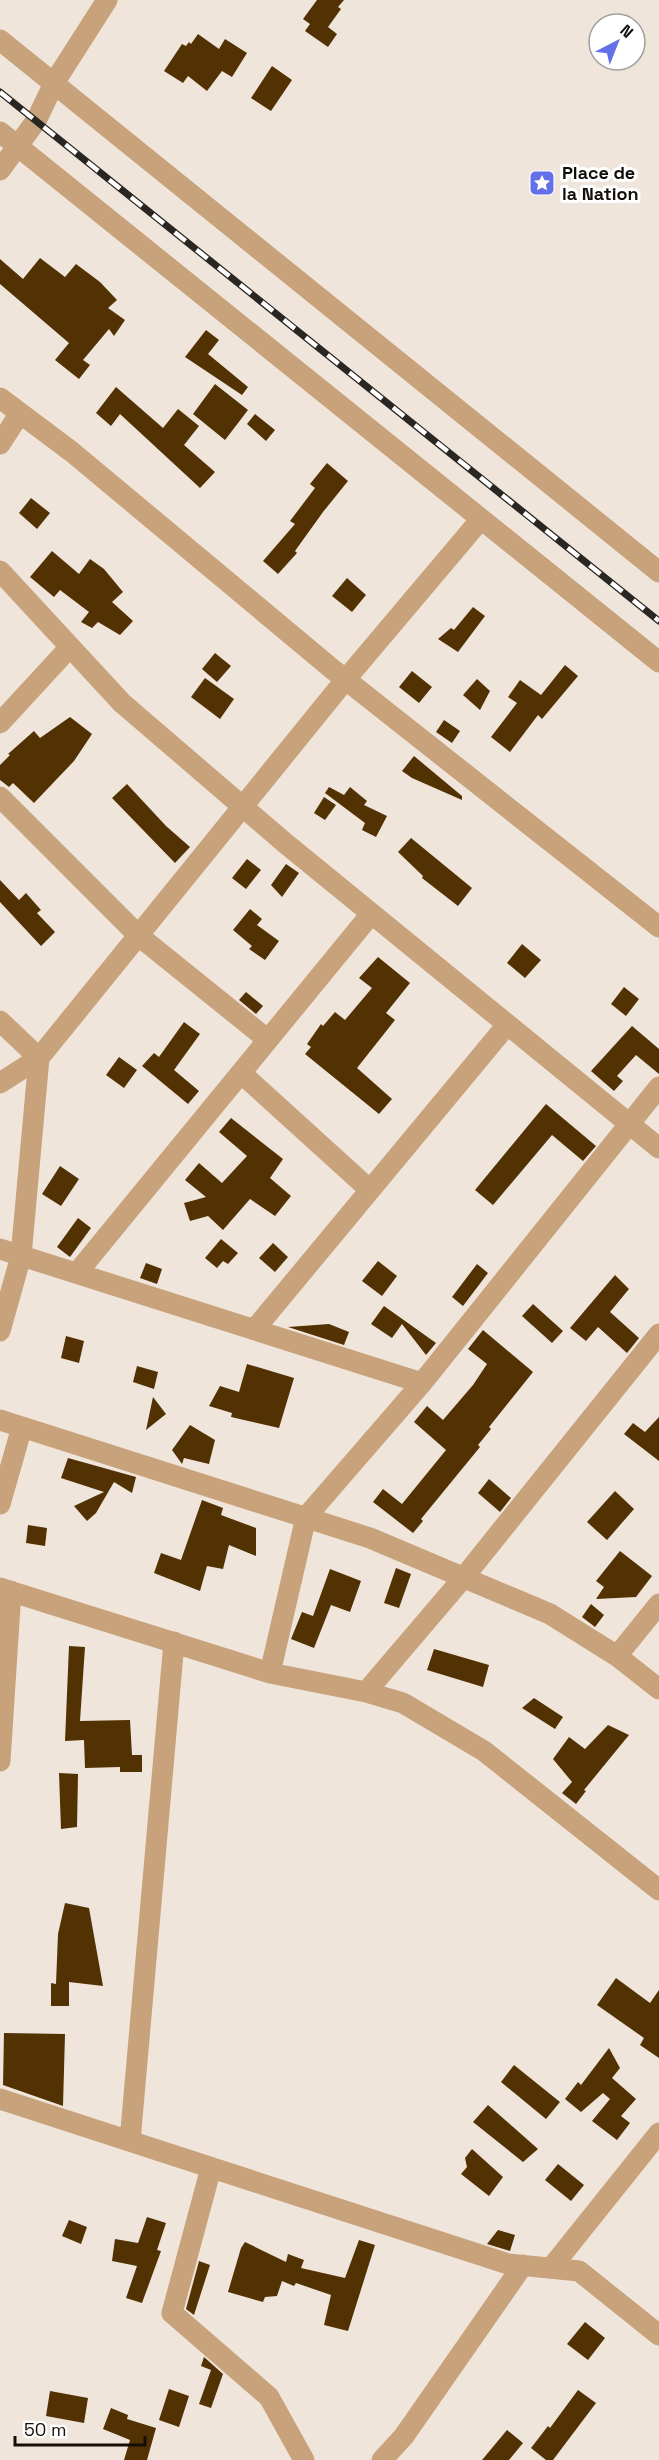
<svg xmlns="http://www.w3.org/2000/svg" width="659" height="2460" font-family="'Space Grotesk',sans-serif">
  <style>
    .building { fill: #523103 }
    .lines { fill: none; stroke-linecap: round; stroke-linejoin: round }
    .minor { stroke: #c7a27b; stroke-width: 21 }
    .rail-casing { stroke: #2a2622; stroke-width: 7 }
    .rail { stroke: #fff; stroke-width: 4.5; stroke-dasharray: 14; stroke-linecap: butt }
    .labels { text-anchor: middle; stroke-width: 6; stroke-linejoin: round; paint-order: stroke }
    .poi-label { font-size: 18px; font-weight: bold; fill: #120f0b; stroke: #fff; text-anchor: start }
  </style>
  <rect width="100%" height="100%" fill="#f0e5db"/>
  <path class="building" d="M317 0H344L338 7 341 9 328 27 337 34 328 47 305 31 310 24 303 19Z
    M198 34 219 49 225 39 247 53 232 77 222 71 207 91 188 76 183 83 164 71 182 44 186 46 189 42 191 44Z
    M272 66 292 80 271 111 251 98Z
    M40 258 65 277 76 264 100 282 117 300 108 308 125 320 114 336 109 329 83 360 90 365 79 379 55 360 69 343 0 284V259L23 279Z
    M206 330 219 340 208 354 248 387 242 395 185 357Z
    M215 384 248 410 225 440 193 414Z
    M116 387 163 428 178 409 199 426 184 445 215 472 200 488 120 414 111 426 96 413Z
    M255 414 275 430 266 441 247 424Z
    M327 463 348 481 323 512 295 551 297 553 278 574 263 561 295 524 290 521 315 488 310 484Z
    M31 498 50 513 37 529 19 513Z
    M52 551 79 574 90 559 104 569 123 592 112 602 133 621 120 635 98 622 92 628 81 622 89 612 60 590 54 597 30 577Z
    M347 578 366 595 352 612 332 596Z
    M473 607 485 616 458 652 438 639 451 628 454 630Z
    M215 653 231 666 217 682 202 669Z
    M565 665 578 676 542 719 538 715 510 752 491 737 517 703 508 697 520 680 541 695Z
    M412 671 432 687 419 703 399 687Z
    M205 678 234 699 220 719 191 697Z
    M477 679 490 691 480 710 463 695Z
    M70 717 92 734 74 761 34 803 13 783 9 787 0 780V765L10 755 8 754 34 731 40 738Z
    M444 720 460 731 452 743 436 732Z
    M414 756 462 796V800L412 778 402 771Z
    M127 784 166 826 190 847 175 863 112 798Z
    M329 787 344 795 350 787 367 801 364 805 387 816 376 837 362 830 365 823 325 793Z
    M324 797 336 805 325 820 314 813Z
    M411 838 472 888 458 906 422 878 423 876 398 852Z
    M247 859 261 870 246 889 232 878Z
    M286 864 299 873 282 897 271 885Z
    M0 880 19 900 26 893 41 910 37 913 55 932 41 946 0 902Z
    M250 909 262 919 257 925 279 941 265 960 249 949 252 946 233 930Z
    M522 944 541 960 525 978 507 963Z
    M378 957 410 983 386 1013 395 1020 357 1068 392 1099 379 1114 305 1054 311 1047 307 1044 321 1024 323 1026 335 1012 345 1020 372 988 359 978Z
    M624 987 639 999 626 1016 611 1004Z
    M246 992 263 1006 256 1014 239 1000Z
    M184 1022 200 1034 174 1070 199 1091 188 1104 142 1066 154 1053 159 1057Z
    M632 1026 659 1049V1074L636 1055 617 1076 623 1081 614 1091 591 1071Z
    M119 1057 137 1070 124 1088 106 1075Z
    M546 1104 596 1146 583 1161 552 1135 493 1205 475 1190Z
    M231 1118 283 1159 270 1178 291 1196 275 1216 250 1199 223 1230 208 1216 190 1221 184 1203 206 1197 185 1180 199 1163 222 1183 247 1156 219 1132Z
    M60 1166 79 1179 61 1206 42 1194Z
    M78 1218 91 1228 70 1257 57 1247Z
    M221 1239 238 1253 228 1264 223 1261 217 1268 205 1258Z
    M273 1243 288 1257 275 1272 259 1258Z
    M378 1261 397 1276 382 1296 362 1281Z
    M146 1263 162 1269 157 1284 140 1278Z
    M477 1264 488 1273 463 1306 452 1297Z
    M615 1275 629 1289 610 1312 639 1338 627 1353 598 1327 586 1341 570 1328Z
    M533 1304 563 1331 552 1343 522 1316Z
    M384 1306 436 1343 426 1355 402 1324 392 1338 371 1324Z
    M329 1324 349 1332 344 1345 288 1327Z
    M483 1330 533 1372 489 1427 491 1429 478 1445 480 1447 421 1519 423 1521 413 1533 373 1502 383 1489 402 1504 446 1450 414 1422 427 1406 443 1420 473 1385 487 1364 468 1349Z
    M66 1336 84 1341 79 1363 61 1358Z
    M247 1364 294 1378 279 1428 231 1417 232 1413 209 1406 220 1386 239 1392Z
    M137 1366 158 1372 154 1389 133 1382Z
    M153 1397 166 1414 146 1430Z
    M659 1417V1461L624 1434 633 1423 645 1432Z
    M190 1425 215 1440 209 1464 184 1458 182 1464 172 1450Z
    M68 1458 136 1477 132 1493 114 1482 96 1513 87 1521 74 1506 104 1492 61 1478Z
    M489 1479 511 1498 500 1512 478 1493Z
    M615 1491 634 1509 607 1540 587 1522Z
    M202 1500 223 1508 221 1515 256 1528V1556L229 1545 223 1569 207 1566 200 1591 154 1573 161 1553 181 1560Z
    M28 1525 47 1528 45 1546 26 1543Z
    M620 1551 652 1576 636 1597 596 1599 604 1587 596 1581Z
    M396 1568 411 1574 399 1608 384 1603Z
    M330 1569 361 1581 350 1612 331 1605 314 1648 291 1639 302 1612 313 1616Z
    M591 1604 604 1615 595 1627 582 1617Z
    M69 1646 85 1647 80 1721 130 1720 132 1755H142V1772H120V1767L85 1768 84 1740 65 1741Z
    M434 1649 489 1665 483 1687 427 1670Z
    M534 1698 563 1717 555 1729 522 1708Z
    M608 1725 629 1735 584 1790 586 1791 576 1804 562 1793 572 1782 553 1759 569 1737 585 1749Z
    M59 1773 78 1774 77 1827 61 1829Z
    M65 1903 89 1908 103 1986 69 1982V2006H51V1983L56 1984 58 1934Z
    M616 1978 650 2003 659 1990V2058L640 2045 644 2038 597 2005Z
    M4 2033 65 2034 63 2106 3 2085Z
    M609 2048 620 2068 612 2078 636 2099 621 2116 630 2123 617 2140 592 2121 610 2099 603 2093 581 2112 565 2099 578 2082 581 2085Z
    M514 2065 560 2102 546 2119 501 2082Z
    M488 2105 538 2149 523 2162 473 2122Z
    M472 2149 503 2177 489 2196 461 2174 467 2167 465 2158Z
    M558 2164 584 2185 571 2201 545 2180Z
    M147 2217 166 2223 157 2250 161 2251 142 2303 126 2298 137 2266 112 2261 115 2239 138 2243Z
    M69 2220 87 2227 81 2244 62 2236Z
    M498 2230 515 2235 510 2251 487 2244Z
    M359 2240 375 2245 348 2331 324 2325 331 2295 296 2283 294 2286 282 2281 277 2296 265 2297 263 2302 228 2292 241 2248 245 2242 286 2262 288 2254 304 2260 301 2268 345 2278Z
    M199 2261 210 2265 194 2315 186 2309Z
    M585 2322 605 2338 588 2360 567 2344Z
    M204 2357 223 2374 211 2408 199 2404 211 2370 201 2366Z
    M169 2389 189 2396 179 2427 159 2420Z
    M578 2390 596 2403 553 2460H546L531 2448 548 2426 550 2428Z
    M50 2391 88 2398 84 2423 46 2416Z
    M111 2408 128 2415 127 2419 156 2428 147 2460H124L130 2440 103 2429Z
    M507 2430 523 2443 509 2460H482Z"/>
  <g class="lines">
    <path class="minor" d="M0 40 659 572
      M0 132 659 662
      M0 170 36 121 54 83 107 0
      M0 398 72 452 331 668 659 927
      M0 444 20 413
      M0 571 122 703 285 843 659 1148
      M0 723 70 647
      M0 797 139 936 268 1040
      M0 1021 39 1058 21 1256 0 1331
      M241 1073 370 1190
      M0 1083 39 1058 346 679 481 519
      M0 1249 422 1383
      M77 1273 371 914
      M254 1330 507 1025
      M0 1420 370 1538 550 1614 617 1656 659 1689
      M0 1504 22 1427
      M0 1588 270 1673 366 1692 403 1703 484 1751 659 1890
      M617 1656 659 1604
      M270 1673 306 1517 422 1383 659 1087
      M366 1692 464 1577 659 1334
      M0 1761 11 1591
      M0 2099 508 2264 579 2271 659 2335
      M130 2141 174 1642
      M211 2168 172 2313 269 2397 304 2460
      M551 2268 659 2133
      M382 2460 404 2436 523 2265"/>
    <g class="rail-casing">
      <path id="rail" d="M0 92 659 621"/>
    </g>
    <use href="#rail" class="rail"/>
  </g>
  <defs>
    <g id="sight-square" transform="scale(1.35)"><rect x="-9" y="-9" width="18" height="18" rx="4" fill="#6470e8" stroke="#fff"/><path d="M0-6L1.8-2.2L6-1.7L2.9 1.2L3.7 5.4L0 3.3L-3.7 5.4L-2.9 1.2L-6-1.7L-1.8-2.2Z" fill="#fff"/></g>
  </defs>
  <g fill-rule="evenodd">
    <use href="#sight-square" x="542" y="183"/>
  </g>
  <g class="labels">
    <g class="poi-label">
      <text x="562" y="179">Place de<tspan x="562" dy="21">la Nation</tspan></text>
    </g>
  </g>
  <g transform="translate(617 42) rotate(42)"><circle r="28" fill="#ffffff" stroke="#a09f9d" stroke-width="1.5"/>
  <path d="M0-4.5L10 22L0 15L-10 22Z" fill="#6470e8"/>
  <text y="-9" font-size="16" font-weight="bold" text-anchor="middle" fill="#120f0b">N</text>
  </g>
  <path d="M15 2436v9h130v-9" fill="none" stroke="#120f0b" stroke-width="3"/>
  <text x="24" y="2436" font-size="18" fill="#120f0b" stroke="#ffffff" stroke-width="4.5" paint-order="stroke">50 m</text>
</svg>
